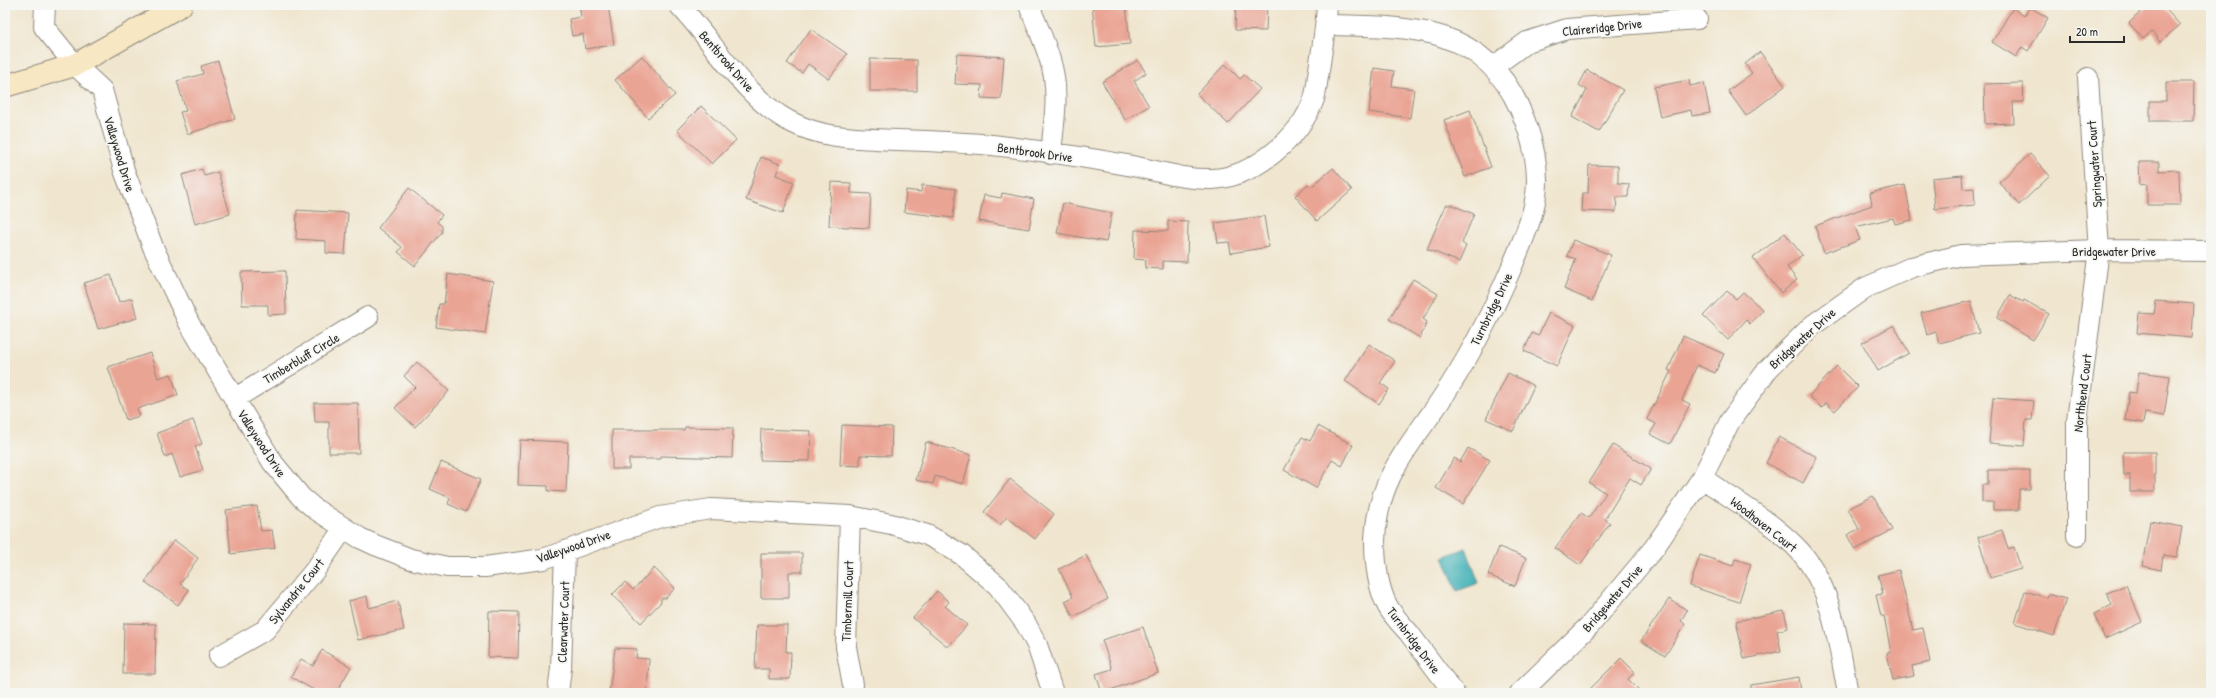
<svg xmlns="http://www.w3.org/2000/svg" width="2216" height="698" font-family="'Patrick Hand',sans-serif">
  <style>
    .water { fill: #3fb0b6; stroke: #356e70 }
    .building { fill: #eaa494 }
    .lines { fill: none; stroke-linecap: round; stroke-linejoin: round }
    .street-casing { stroke: #8e887d; stroke-width: 22 }
    .secondary-casing { stroke: #8e887d; stroke-width: 24 }
    .street { stroke: #fff; stroke-width: 20 }
    .secondary { stroke: #f8e7c3; stroke-width: 22 }
    .labels { text-anchor: middle; stroke-width: 3.5; stroke-linejoin: round; paint-order: stroke }
    .street-label { font-size: 13px; fill: #2b2b2b; stroke: #f6f6f2 }
  </style>
  <rect width="100%" height="100%" fill="#f6f6f2"/>
  <filter id="ink" filterUnits="userSpaceOnUse"><feTurbulence type="fractalNoise" baseFrequency=".025" numOctaves="2"/><feDisplacementMap in="SourceGraphic" scale="8" xChannelSelector="R" yChannelSelector="G"/><feConvolveMatrix kernelMatrix="1 2 1 2 8 2 1 2 1" color-interpolation-filters="sRGB"/></filter>
  <filter id="wash" filterUnits="userSpaceOnUse"><feTurbulence type="fractalNoise" baseFrequency=".012" numOctaves="4" result="noise"/><feDisplacementMap in="SourceGraphic" scale="16" xChannelSelector="R" yChannelSelector="G"/><feGaussianBlur stdDeviation="0.9" result="paint"/><feColorMatrix in="noise" values="0 0 0 0 0 0 0 0 0 0 0 0 0 0 0 0 0 1.4 0 .05"/><feComposite in="paint" operator="in"/></filter>
  <g filter="url(#wash)">
    <rect width="100%" height="100%" fill="#f0e6cf"/>
    <path class="water" d="M1466 548 1479 583 1457 591 1443 557Z"/>
    <g id="blocks">
      <path class="building" d="M579 5H608L614 45 585 49 583 34 572 36 569 19 581 17Z
        M1092 5H1126L1130 44 1096 47Z
        M1236 5H1267L1266 31 1235 30Z
        M2148 5H2162L2180 25 2160 42 2152 32 2143 39 2129 23Z
        M2030 7 2048 18 2028 51 2022 47 2016 57 1992 42 2013 8 2024 16Z
        M811 29 847 54 829 79 808 64 802 73 787 63Z
        M1760 52 1785 86 1746 116 1728 91 1752 73 1745 64Z
        M957 54 1004 57 1001 99 981 98 982 85 955 84Z
        M642 56 675 95 648 118 615 80Z
        M870 59 917 60V91H870Z
        M1138 60 1146 73 1134 81 1149 106 1125 120 1102 82Z
        M218 61 235 119 187 134 180 112 186 111 177 81 203 74 201 66Z
        M1225 64 1240 79 1244 75 1260 89 1228 124 1197 94Z
        M1374 68 1394 71 1392 86 1414 89 1410 118 1369 112Z
        M1587 70 1623 90 1599 132 1572 117 1587 90 1579 85Z
        M1689 80 1690 86 1704 83 1710 113 1692 116 1691 110 1660 117 1654 87Z
        M2166 82H2194L2193 121H2150V101H2166Z
        M2023 83 2024 102H2013L2014 123 1985 124 1984 84Z
        M701 106 736 140 712 164 677 130Z
        M1470 110 1491 167 1465 177 1444 120Z
        M2030 154 2050 176 2019 205 1999 182Z
        M761 157 780 164 776 175 794 182 783 213 746 200Z
        M2139 162H2159V171L2179 170 2180 205H2147V184L2140 185Z
        M1589 165 1618 166V183L1629 184 1628 197H1617L1616 212 1581 211 1582 193H1588Z
        M1333 168 1352 190 1317 221 1295 196 1308 184 1311 187Z
        M202 169 204 176 218 172 230 214 195 224 182 175Z
        M1962 175 1963 189 1974 188 1975 205 1935 209 1932 178Z
        M831 182 851 183V193L871 194 869 228 829 226Z
        M922 185 956 189 953 218 904 212 906 190 921 192Z
        M1905 185 1912 220 1895 224 1893 218 1855 227 1860 240 1824 253 1815 226 1872 205 1870 193Z
        M409 188 442 215 437 222 442 226V232L415 266 398 252 402 247 378 228Z
        M1002 193 1034 199 1029 229 979 221 984 195 1001 198Z
        M1063 203 1112 213 1106 242 1057 233Z
        M1446 205H1452L1474 214 1462 243 1466 246 1459 262 1427 249Z
        M297 210 348 213 345 254 326 253V241L296 239Z
        M1264 216 1269 247 1231 253 1229 242 1218 243 1215 223Z
        M1168 221 1188 222 1187 262 1163 261V269L1145 268 1146 260 1134 259 1135 230 1168 231Z
        M1785 233 1802 255 1787 267 1797 280 1781 293 1753 258Z
        M1573 240 1611 255 1592 301 1564 289 1576 259 1567 256Z
        M285 271 286 314 268 315V305H242L241 272Z
        M448 274 493 281 485 334 436 327 439 304H444Z
        M111 275 119 302 132 298 137 318 98 329 84 283Z
        M1413 279 1438 294 1423 319 1427 322 1420 338 1389 319Z
        M1727 291 1736 299 1743 292 1763 310 1750 324 1746 320 1728 340 1703 316Z
        M2010 295 2023 302 2024 300 2049 314 2033 340 1997 318Z
        M1971 301 1979 333 1939 343 1936 332 1927 335 1921 313Z
        M2156 301 2194 304 2192 338 2137 333 2139 313 2154 314Z
        M1549 313 1575 325 1557 366 1524 351 1532 333 1538 336Z
        M1894 325 1909 353 1878 371 1862 343Z
        M1683 336 1724 354 1715 373 1697 365 1682 400 1690 404 1670 444 1650 434 1656 424 1647 419 1671 371 1668 370Z
        M1369 344 1395 361 1380 383 1389 389 1379 404 1345 381Z
        M150 353 158 378 171 374 178 395 137 409 140 416 126 420 108 367Z
        M417 362 449 391 415 427 395 408 415 387 404 376Z
        M1837 366 1858 387 1835 411 1826 403 1822 408 1809 396Z
        M2139 372 2170 376 2164 416 2145 413 2143 423 2125 420 2129 392 2136 393Z
        M1508 373 1534 386 1513 431 1486 419Z
        M1993 398 2034 401 2032 420H2026L2024 446 1989 443Z
        M314 403H358L359 453H329V422H315Z
        M193 420 202 444 195 446 203 470 180 477 172 454 165 457 157 433Z
        M842 425 892 427 891 456 860 455V466L840 465Z
        M1318 426 1353 445 1342 466 1332 460 1316 488 1284 470 1302 437 1310 441Z
        M685 427 733 428 732 458 661 456V459H629V469H612V430H684Z
        M761 429 811 431 810 461 760 460Z
        M1779 437 1817 457 1803 483 1766 463Z
        M520 440 568 442 566 492 548 491V486L518 485Z
        M926 442 971 455 963 484 935 476 933 484 916 480Z
        M1613 445 1651 469 1641 485 1630 478 1605 519 1610 523 1580 565 1555 548 1581 513 1589 518 1606 493 1589 483Z
        M1468 448 1490 460 1463 504 1436 488 1454 458 1460 462Z
        M2123 452H2155V492H2130V475H2124Z
        M441 462 481 479 466 512 448 504 450 498 430 489Z
        M1988 470H2030V489H2019V510H1993V502H1982V485H1988Z
        M1010 479 1054 514 1035 539 1007 517 1000 525 984 512Z
        M1873 496 1892 530 1855 550 1847 535 1859 529 1848 509Z
        M257 506 261 531 272 530 275 548 231 554 226 510Z
        M2150 521 2182 527 2177 557 2163 555 2161 570 2142 566Z
        M2002 530 2008 549 2014 547 2021 569 1990 578 1978 537Z
        M174 540 198 558 180 584 189 590 178 605 145 582Z
        M1499 547 1526 558 1515 586 1488 575Z
        M761 553H802V572H789V598H761Z
        M1086 555 1108 599 1073 617 1065 601 1073 597 1059 569Z
        M1700 555 1733 566 1735 559 1751 564 1739 602 1690 586Z
        M654 568 675 588 666 598H661V602L641 623 612 595 625 582 633 590Z
        M1899 570 1913 630 1923 628 1930 662 1912 666 1914 676 1893 680 1887 653H1891L1884 616H1881L1876 595 1883 594 1878 575Z
        M2126 585 2142 622 2105 639 2094 614 2112 605 2107 593Z
        M937 591 949 602 945 606 967 625 948 647 913 618Z
        M2025 591 2047 598 2048 594 2066 599 2054 636 2015 623Z
        M367 596 369 608 398 601 404 630 358 640 349 601Z
        M1669 599 1687 610 1681 621 1685 624 1665 656 1641 641Z
        M489 611 519 612 518 658 488 657Z
        M1784 611 1788 628 1777 631 1781 651 1744 659 1736 621Z
        M124 623 156 624 155 674H123Z
        M757 625H787L786 652H791L790 679H769V669H755Z
        M1143 627 1158 673 1102 693 1096 674 1112 669 1102 640Z
        M615 648 637 649 636 658 649 659 647 693H609Z
        M322 650 351 667 336 693H319L291 677 301 659 313 666Z
        M1621 658 1635 672 1628 679 1642 693H1586Z
        M1799 677 1801 693H1751V685Z"/>
    </g>
  </g>
  <g filter="url(#ink)">
    <use href="#blocks" fill-opacity="0" stroke="#8e887d" stroke-width="1"/>
    <g class="lines">
      <g class="street-casing">
        <path id="street" d="M45 5 44 27 75 65 102 90 124 170 153 247 189 323 273 463 301 497 315 509 360 538 375 545 411 559 447 567H485L543 559 660 517 711 509 850 516 891 524 927 535 942 543 962 555 998 586 1026 624 1037 645 1053 693
          M679 5C714 42 743 96 789 121 825 140 859 138 897 140 929 141 961 142 992 145 1037 150 1083 157 1127 165 1155 170 1183 180 1212 179 1253 178 1301 137 1314 99 1317 90 1317 79 1319 70 1322 48 1326 27 1327 5
          M1029 5C1038 29 1050 52 1054 77 1058 103 1053 129 1051 154
          M1326 25C1405 27 1481 23 1519 107 1533 137 1542 174 1534 206 1530 225 1521 245 1513 264 1492 314 1467 362 1436 407 1404 453 1377 482 1375 541 1375 561 1378 587 1387 605 1392 615 1402 625 1409 633 1424 653 1439 673 1454 693
          M1493 67 1527 42 1567 29 1697 19
          M234 399 368 317
          M1702 478C1732 499 1769 520 1795 546 1833 583 1838 644 1848 693
          M850 516 846 647 853 685
          M2077 536V420L2099 250 2088 78
          M219 656 265 630 315 570 344 528
          M558 693 561 668 565 552
          M1520 693 1590 625 1654 548 1702 478 1730 421 1768 369 1813 325 1865 288 1912 267 1961 255 2099 250 2211 251"/>
      </g>
      <g class="secondary-casing">
        <path id="secondary" d="M5 86 75 65 181 5"/>
      </g>
      <use href="#street" class="street"/>
      <use href="#secondary" class="secondary"/>
    </g>
  </g>
  <g class="labels">
    <g class="street-label">
      <text transform="translate(1602 27) rotate(-6)" y="5">Claireridge Drive</text>
      <text transform="translate(727 61) rotate(49)" y="5">Bentbrook Drive</text>
      <text transform="translate(1035 152) rotate(8)" y="5">Bentbrook Drive</text>
      <text transform="translate(120 154) rotate(73)" y="5">Valleywood Drive</text>
      <text transform="translate(2094 164) rotate(-94)" y="5">Springwater Court</text>
      <text x="2114" y="256">Bridgewater Drive</text>
      <text transform="translate(1491 309) rotate(-64)" y="5">Turnbridge Drive</text>
      <text transform="translate(1802 338) rotate(-42)" y="5">Bridgewater Drive</text>
      <text transform="translate(301 358) rotate(-31)" y="5">Timberbluff Circle</text>
      <text transform="translate(2082 393) rotate(-83)" y="5">Northbend Court</text>
      <text transform="translate(262 443) rotate(57)" y="5">Valleywood Drive</text>
      <text transform="translate(1764 524) rotate(38)" y="5">Woodhaven Court</text>
      <text transform="translate(573 546) rotate(-19)" y="5">Valleywood Drive</text>
      <text transform="translate(296 591) rotate(-51)" y="5">Sylvandrie Court</text>
      <text transform="translate(1612 598) rotate(-49)" y="5">Bridgewater Drive</text>
      <text transform="translate(847 601) rotate(-88)" y="5">Timbermill Court</text>
      <text transform="translate(563 622) rotate(-88)" y="5">Clearwater Court</text>
      <text transform="translate(1414 640) rotate(53)" y="5">Turnbridge Drive</text>
    </g>
  </g>
  <rect width="2216" height="698" fill="none" stroke="#f6f6f2" stroke-width="20"/>
  <path d="M2070 36v6h54v-6" fill="none" stroke="#2b2b2b" stroke-width="2"/>
  <text x="2076" y="36" font-size="12" fill="#2b2b2b" stroke="#f6f6f2" stroke-width="3" paint-order="stroke">20 m</text>
</svg>
